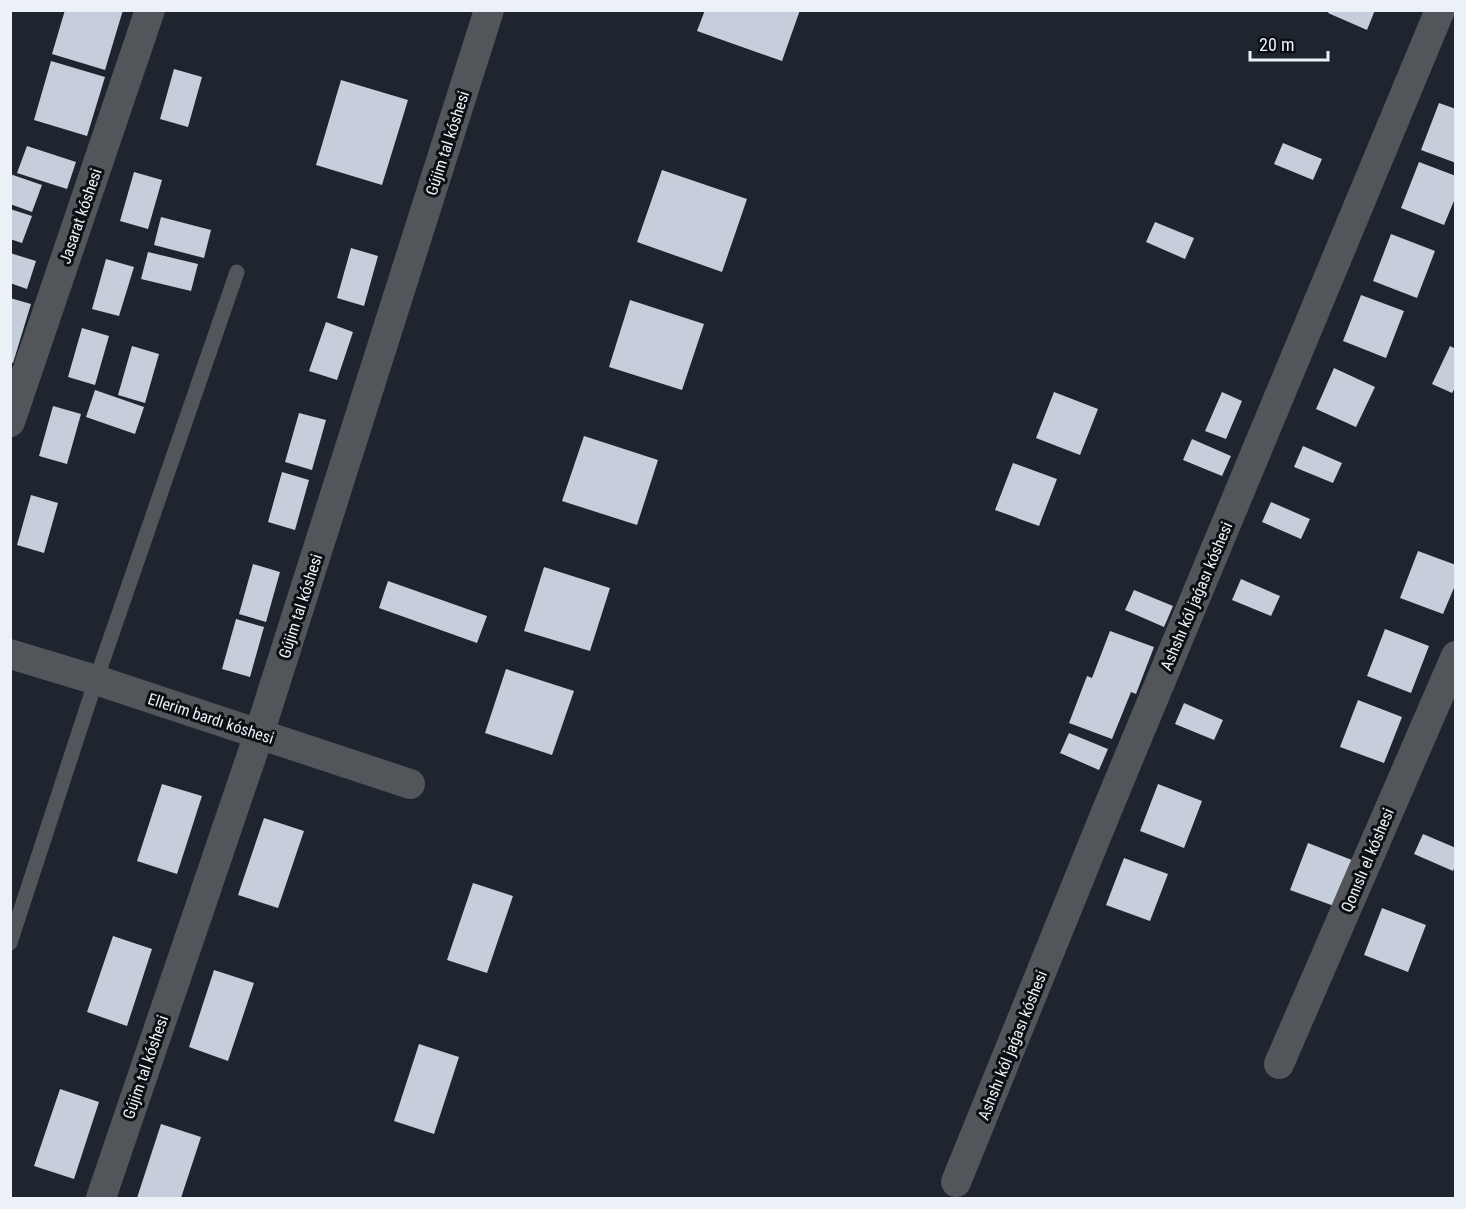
<svg xmlns="http://www.w3.org/2000/svg" width="1466" height="1209" font-family="'Roboto Condensed',sans-serif">
  <style>
    .building { fill: #c6cedb }
    .lines { fill: none; stroke-linecap: round; stroke-linejoin: round }
    .service { stroke: #52555a; stroke-width: 15 }
    .minor { stroke: #52555a; stroke-width: 30 }
    .labels { text-anchor: middle; stroke-width: 6; stroke-linejoin: round; paint-order: stroke }
    .street-label { font-size: 16px; fill: #ecf0f7; stroke: #0b0e12 }
  </style>
  <rect width="100%" height="100%" fill="#1e252e"/>
  <path class="building" d="M65 10H123L105 70 52 54Z
    M705 10H800L782 61 697 31Z
    M1330 10H1375L1367 30 1328 13Z
    M51 61 105 77 87 136 34 120Z
    M174 69 202 77 188 127 160 119Z
    M341 80 408 100 382 185 316 165Z
    M1439 103 1456 109V163L1421 150Z
    M1283 143 1322 159 1313 180 1274 164Z
    M27 146 76 162 67 189 17 173Z
    M1419 162 1456 176V196L1444 225 1401 208Z
    M662 170 747 199 722 272 637 242Z
    M134 172 162 180 148 229 120 221Z
    M10 174 42 185 32 212 10 204Z
    M10 209 32 216 22 243 10 239Z
    M161 217 211 230 204 258 154 245Z
    M1155 222 1194 238 1185 259 1146 242Z
    M1391 234 1435 251 1417 298 1373 281Z
    M351 248 378 256 364 306 337 298Z
    M148 252 198 264 191 291 141 279Z
    M10 253 36 261 27 289 10 283Z
    M106 259 134 267 119 316 92 309Z
    M1361 295 1404 311 1386 358 1343 341Z
    M10 298 31 304 13 363 10 362Z
    M630 300 704 324 682 390 609 367Z
    M326 322 353 332 337 380 309 371Z
    M82 328 109 336 95 385 68 377Z
    M132 346 159 354 145 403 118 395Z
    M1450 346 1456 349V386L1452 393 1432 384Z
    M1334 368 1375 387 1356 427 1316 409Z
    M95 390 144 407 135 434 86 417Z
    M1054 392 1098 409 1080 455 1036 438Z
    M1222 392 1242 401 1226 439 1205 431Z
    M53 406 81 414 67 464 39 456Z
    M299 413 326 420 312 470 285 462Z
    M584 436 658 460 637 525 562 501Z
    M1192 439 1231 456 1222 476 1183 460Z
    M1303 446 1342 463 1333 483 1294 467Z
    M1013 463 1057 479 1039 526 995 510Z
    M282 472 309 480 295 530 268 522Z
    M31 495 58 503 44 553 17 545Z
    M1271 502 1310 519 1301 539 1262 522Z
    M1418 551 1456 565V583L1443 614 1400 598Z
    M253 564 280 572 266 622 239 614Z
    M544 567 610 588 590 651 524 631Z
    M1241 579 1280 596 1271 616 1232 600Z
    M388 581 487 616 477 643 379 608Z
    M1134 590 1173 606 1164 627 1125 610Z
    M236 619 264 627 250 677 222 669Z
    M1385 629 1429 646 1411 693 1367 676Z
    M1110 631 1154 647 1136 694 1131 692 1112 739 1069 723 1087 676 1092 678Z
    M506 669 574 691 552 755 485 733Z
    M1358 700 1402 717 1384 763 1340 747Z
    M1184 703 1223 720 1214 740 1175 724Z
    M1069 733 1108 749 1099 770 1060 753Z
    M162 784 202 796 177 874 137 861Z
    M1158 784 1202 801 1184 848 1140 831Z
    M264 818 304 831 278 908 238 895Z
    M1423 834 1456 848V864L1453 871 1414 854Z
    M1308 843 1352 860 1334 906 1290 890Z
    M1124 858 1168 874 1150 921 1106 905Z
    M473 883 513 896 487 973 447 960Z
    M1382 908 1426 925 1408 972 1364 955Z
    M113 936 152 949 127 1026 87 1012Z
    M214 970 254 983 228 1061 189 1047Z
    M419 1044 459 1057 434 1134 394 1121Z
    M60 1089 99 1102 74 1179 34 1166Z
    M161 1124 201 1137 181 1198H137Z"/>
  <g class="lines">
    <path class="service" d="M10 943 96 680 237 272"/>
    <path class="minor" d="M10 422 150 10
      M10 654 96 680 410 784
      M1279 1064 1456 656
      M956 1182 1107 810 1440 10
      M101 1198 259 734 489 10"/>
  </g>
  <g class="labels">
    <g class="street-label">
      <text transform="translate(447 143) rotate(-72)" y="6">Gújim tal kóshesi</text>
      <text transform="translate(80 216) rotate(-71)" y="6">Jasarat kóshesi</text>
      <text transform="translate(1196 596) rotate(-67)" y="6">Ashshı kól jaǵası kóshesi</text>
      <text transform="translate(300 606) rotate(-72)" y="6">Gújim tal kóshesi</text>
      <text transform="translate(211 718) rotate(18)" y="6">Ellerim bardı kóshesi</text>
      <text transform="translate(1367 860) rotate(-67)" y="6">Qonıslı el kóshesi</text>
      <text transform="translate(1012 1045) rotate(-68)" y="6">Ashshı kól jaǵası kóshesi</text>
      <text transform="translate(145 1067) rotate(-71)" y="6">Gújim tal kóshesi</text>
    </g>
  </g>
  <rect width="1466" height="1209" fill="none" stroke="#ecf0f7" stroke-width="24"/>
  <path d="M1250 51v9h78v-9" fill="none" stroke="#ecf0f7" stroke-width="3"/>
  <text x="1259" y="51" font-size="18" fill="#ecf0f7" stroke="#0b0e12" stroke-width="4.5" paint-order="stroke">20 m</text>
</svg>
